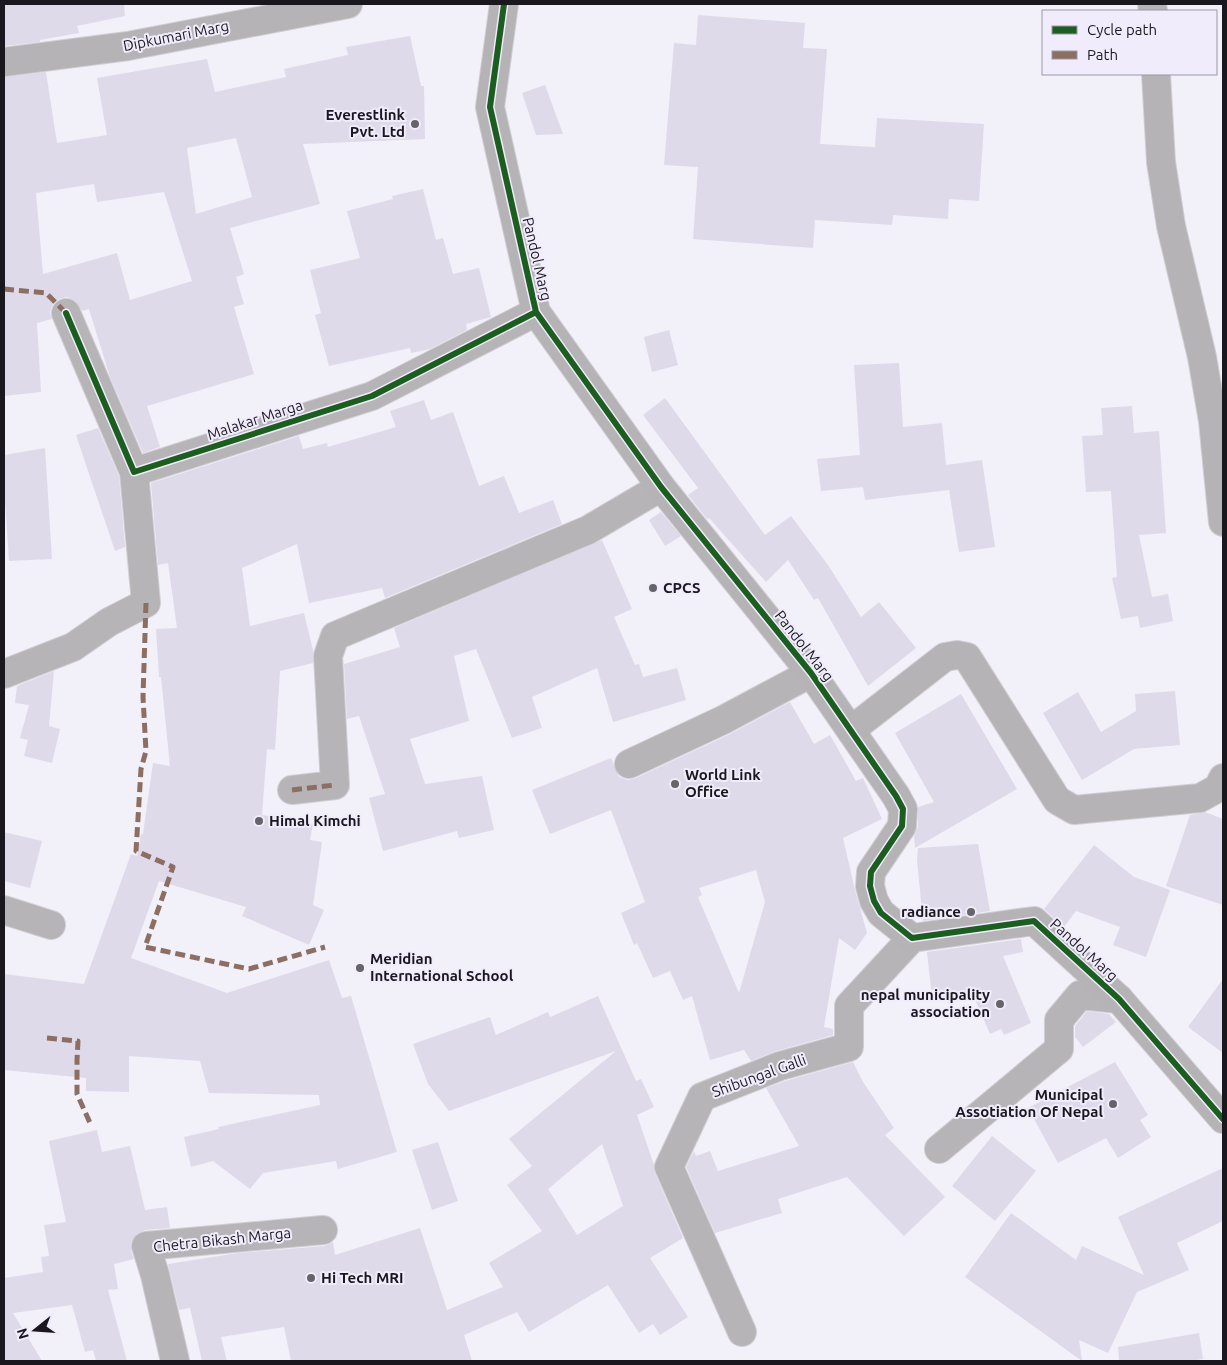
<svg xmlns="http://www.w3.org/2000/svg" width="1227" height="1365" font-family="Ubuntu,sans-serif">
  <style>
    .building { fill: #dfdae9; fill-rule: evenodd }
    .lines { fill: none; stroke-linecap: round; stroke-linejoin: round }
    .street-casing { stroke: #d0ced4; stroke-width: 30 }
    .secondary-casing { stroke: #d0ced4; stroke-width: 30 }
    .street { stroke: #b6b4b6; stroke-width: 28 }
    .secondary { stroke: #b6b3b7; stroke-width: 28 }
    .quiet { stroke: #8d6e63; stroke-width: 5; stroke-dasharray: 10 5; stroke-linecap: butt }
    .cycleway-casing { stroke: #f1ecfc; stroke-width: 9 }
    .cycleway { stroke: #1b5e20; stroke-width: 6 }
    .poi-dot { fill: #66646a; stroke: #f1ecfc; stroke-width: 2 }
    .labels { text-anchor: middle; stroke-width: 4; stroke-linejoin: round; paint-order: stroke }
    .street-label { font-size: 15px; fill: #1a181e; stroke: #f1ecfc }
    .poi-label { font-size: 15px; font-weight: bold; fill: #1a181e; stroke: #f1ecfc; text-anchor: start }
  </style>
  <rect width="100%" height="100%" fill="#f2f0f8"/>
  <path class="building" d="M4 4H124L125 16 77 26 79 33 40 40V42L4 46Z
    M698 15 805 23 803 48 827 49 820 144 875 147 877 118 984 124 979 201 949 199 948 219 893 215 892 225 815 220 813 248 693 239 698 167 664 165 674 43 696 45Z
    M410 36 421 86H424L425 139 303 144 320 204 230 228 244 274 236 277 244 304 234 307 254 374 147 406 160 447 143 453 110 377 89 309 82 311 76 301 67 297 59 299 53 304 50 312 52 319 37 323 41 392 4 396V77L46 72 57 143 107 135 97 78 207 59 215 92 286 77 284 69 348 55 346 47ZM236 138 252 197 196 214 187 148ZM94 184 97 202 164 192 192 281 130 300 117 253 43 274 36 193Z
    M545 85 563 134 536 135 522 93Z
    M423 189 436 240 443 238 453 274 479 268 491 317 466 324 467 330 430 349 411 353 410 348 329 366 315 315 321 313 310 270 360 258 347 211 393 199 392 196Z
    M669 330 678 365 652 372 644 337Z
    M899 363 903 427 942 423 946 465 982 460 995 547 959 552 949 490 865 500 863 487 821 491 817 459 860 455 854 365Z
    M665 398 765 535 791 516 828 565 861 617 879 602 916 648 868 686 818 598 814 600 788 560 766 582 709 518 707 519 688 495 698 488 643 415Z
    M424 400 431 420 453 412 479 486 504 476 519 513 553 500 562 524 385 598 382 588 309 603 297 544 242 568 250 626 304 613 313 650V663L280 671 275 750 267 749 262 815 313 824 310 840 322 842 313 905 324 910 309 945 242 916 246 907 159 881 131 958 227 993 329 960 342 998 351 996 397 1152 338 1169 336 1161 263 1173 250 1189 213 1161 191 1167 184 1137 219 1129 218 1127 320 1105 319 1095 209 1093 200 1061 129 1056V1092L86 1091V1078L4 1070V974L84 984 131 854 137 856 141 834H143L153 763 170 766 161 677H159L156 629 177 628 168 563 158 565 151 483 299 436 303 449 327 443 328 447 396 427 390 411Z
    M1132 406 1134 433 1159 431 1166 533 1139 535 1152 597 1168 594 1173 621 1140 628 1138 616 1121 619 1112 578 1117 577 1111 491 1086 492 1082 436 1103 435 1101 408Z
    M98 428 119 476 125 547 115 551 76 435Z
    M45 448 52 559 9 561 4 485V455Z
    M661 512 681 536 665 546 649 520Z
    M602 540 632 609 614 617 635 665 639 664 643 677 677 668 686 700 613 722 597 668 532 697 542 728 512 738 476 649 454 656 469 721 410 739 425 784 482 776 494 830 459 838 457 831 383 851 369 798 385 794 359 716 347 719 344 664 400 647 394 628Z
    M54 671 49 726 60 729 52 763 24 756 28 740 20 738 29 705 15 703 17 686Z
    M1175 691 1180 745 1134 749 1082 780 1043 713 1078 692 1101 732 1136 711 1135 694Z
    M961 694 1017 789 915 848 914 836 918 827V807L934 802 895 733Z
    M790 702 814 744 830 735 856 781 863 778 882 819 843 838 855 890 867 933 855 950 839 938 824 1027 833 1029V1035L776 1051 751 1061 744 1050 710 1060 692 996 683 1000 670 971 653 978 637 943 634 945 621 913 645 902 611 810 550 834 532 790 611 758 619 777 628 780 636 778 730 734ZM756 870 765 902 739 993 698 897 702 895 699 888Z
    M1205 812 1223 819V905L1166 886 1190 815Z
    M4 832 42 841 30 888 4 881Z
    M978 844 990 911 923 921 917 860 918 848Z
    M1094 845 1134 877 1170 890 1146 957 1113 945 1120 927 1076 911 1064 927 1044 909Z
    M1021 939 1023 952 1003 956 1031 1023 1004 1035 1001 1029 990 1034 971 990 948 1003 931 989 927 952Z
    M1223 979V1053L1188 1027Z
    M598 996 636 1081 641 1079 654 1107 637 1115 654 1165 655 1173 683 1238 650 1258 688 1317 660 1335 653 1324 639 1333 608 1285 529 1332 517 1312 464 1335 472 1361H291L284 1327 221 1337 227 1361H202L190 1308 179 1310 168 1264 238 1253 324 1246 333 1242 335 1255 420 1228 447 1310 503 1287 489 1263 542 1231 507 1185 532 1166 509 1139 616 1051 449 1111 428 1084 413 1044 490 1017 496 1035 548 1012 550 1017ZM602 1144 623 1206 577 1235 548 1189Z
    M1087 1011 1109 1014 1116 1022 1083 1047 1075 1037V1026Z
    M853 1062 863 1082 894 1128 885 1135 945 1197 904 1236 847 1177 778 1199 782 1213 715 1233 686 1167 694 1151 696 1156 710 1151 718 1171 799 1146 766 1088 785 1081Z
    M1115 1062 1148 1115 1140 1120 1151 1137 1118 1158 1106 1138 1058 1163 1028 1108Z
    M97 1130 102 1152 130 1146 145 1210 167 1207 170 1228 145 1230 137 1234 131 1242V1251L134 1259 114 1264 118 1289 108 1290 127 1361H96L93 1350 85 1352 72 1305 13 1313 42 1361H4V1278L43 1272 41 1257 49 1256 44 1225 66 1222 49 1141Z
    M992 1136 1036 1171 995 1221 952 1186Z
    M438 1142 458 1201 432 1210 412 1150Z
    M1223 1168V1221L1177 1243 1189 1270 1137 1292 1108 1353 1079 1340 1082 1361 965 1277 1011 1213 1076 1260 1082 1246 1144 1275 1118 1217Z
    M1199 1333 1203 1359 1189 1361H1119L1118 1347Z"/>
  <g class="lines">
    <g class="street-casing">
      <path id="street" d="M66 313 134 472 372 396 536 312
        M4 674 73 647 109 622 146 603 134 472
        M629 764 723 720 811 673
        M292 790 335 785 328 656 335 636 588 530 661 487
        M4 910 51 925
        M939 1149 1059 1049V1020L1080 995 1119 999
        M742 1332 669 1167 702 1097 780 1066 849 1047V1006L912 938
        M175 1361 155 1275 146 1246 323 1230"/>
    </g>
    <g class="secondary-casing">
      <path id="secondary" d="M504 4 490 107 536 312 661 487 811 673 896 796 903 809 902 826 871 872 870 886 874 901 881 913 912 938 1034 921 1119 999 1223 1119
        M1152 4 1153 11
        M4 62 128 46 348 4
        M1156 74 1161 162 1171 226 1202 357 1213 421 1223 522
        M851 730 945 657 957 655 967 657 1057 800 1074 810 1200 798 1218 788 1223 778"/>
    </g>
    <use href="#street" class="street"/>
    <use href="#secondary" class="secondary"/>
    <path class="quiet" d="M4 289 46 293 66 313
      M146 603 143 697 146 751 141 769 136 851 173 867 145 947 249 969 325 947
      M292 790 335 785
      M47 1038 78 1041 77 1060V1094L91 1125"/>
    <g class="cycleway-casing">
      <path id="cycleway" d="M504 4 490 107 536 312 661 487 811 673 896 796 903 809 902 826 871 872 870 886 874 901 881 913 912 938 1034 921 1119 999 1223 1119
        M66 313 134 472 372 396 536 312"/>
    </g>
    <use href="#cycleway" class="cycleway"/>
  </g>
  <g class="poi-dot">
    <circle cx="415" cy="124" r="5"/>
    <circle cx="653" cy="588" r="5"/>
    <circle cx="675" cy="784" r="5"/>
    <circle cx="259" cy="821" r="5"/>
    <circle cx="971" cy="912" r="5"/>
    <circle cx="360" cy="968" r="5"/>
    <circle cx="1000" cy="1004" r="5"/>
    <circle cx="1113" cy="1104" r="5"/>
    <circle cx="311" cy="1278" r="5"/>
  </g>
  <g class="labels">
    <g class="street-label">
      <text transform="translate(176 36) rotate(-11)" y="5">Dipkumari Marg</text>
      <text transform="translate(537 259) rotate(77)" y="5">Pandol Marg</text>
      <text transform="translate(255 420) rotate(-18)" y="5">Malakar Marga</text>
      <text transform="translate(804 646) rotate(52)" y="5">Pandol Marg</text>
      <text transform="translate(1084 950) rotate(42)" y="5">Pandol Marg</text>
      <text transform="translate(759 1076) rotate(-20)" y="5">Shibungal Galli</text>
      <text transform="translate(222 1240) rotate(-6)" y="5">Chetra Bikash Marga</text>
    </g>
    <g class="poi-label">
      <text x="405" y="120" text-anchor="end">Everestlink<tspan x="405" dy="17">Pvt. Ltd</tspan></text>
      <text x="663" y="593">CPCS</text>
      <text x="685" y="780">World Link<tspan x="685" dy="17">Office</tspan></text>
      <text x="269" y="826">Himal Kimchi</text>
      <text x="961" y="917" text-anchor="end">radiance</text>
      <text x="370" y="964">Meridian<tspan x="370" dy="17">International School</tspan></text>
      <text x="990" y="1000" text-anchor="end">nepal municipality<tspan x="990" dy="17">association</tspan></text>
      <text x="1103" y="1100" text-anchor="end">Municipal<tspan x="1103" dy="17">Assotiation Of Nepal</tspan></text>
      <text x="321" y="1283">Hi Tech MRI</text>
    </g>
  </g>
  <rect width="1227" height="1365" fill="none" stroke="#1a181e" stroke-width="10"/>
  <rect x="1042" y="10" width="175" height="65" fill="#f1ecfc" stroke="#9b97a3"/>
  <rect x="1052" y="26" width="25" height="8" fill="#1b5e20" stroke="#9b97a3"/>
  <text x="1087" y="35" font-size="15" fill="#1a181e">Cycle path</text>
  <rect x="1052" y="51" width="25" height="8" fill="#8d6e63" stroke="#9b97a3"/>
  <text x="1087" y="60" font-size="15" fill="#1a181e">Path</text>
  <g transform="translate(35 1330) rotate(253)" stroke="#f1ecfc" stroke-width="4" paint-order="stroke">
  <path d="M0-4L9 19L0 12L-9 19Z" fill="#1a181e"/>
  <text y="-8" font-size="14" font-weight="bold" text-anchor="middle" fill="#1a181e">N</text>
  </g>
</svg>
